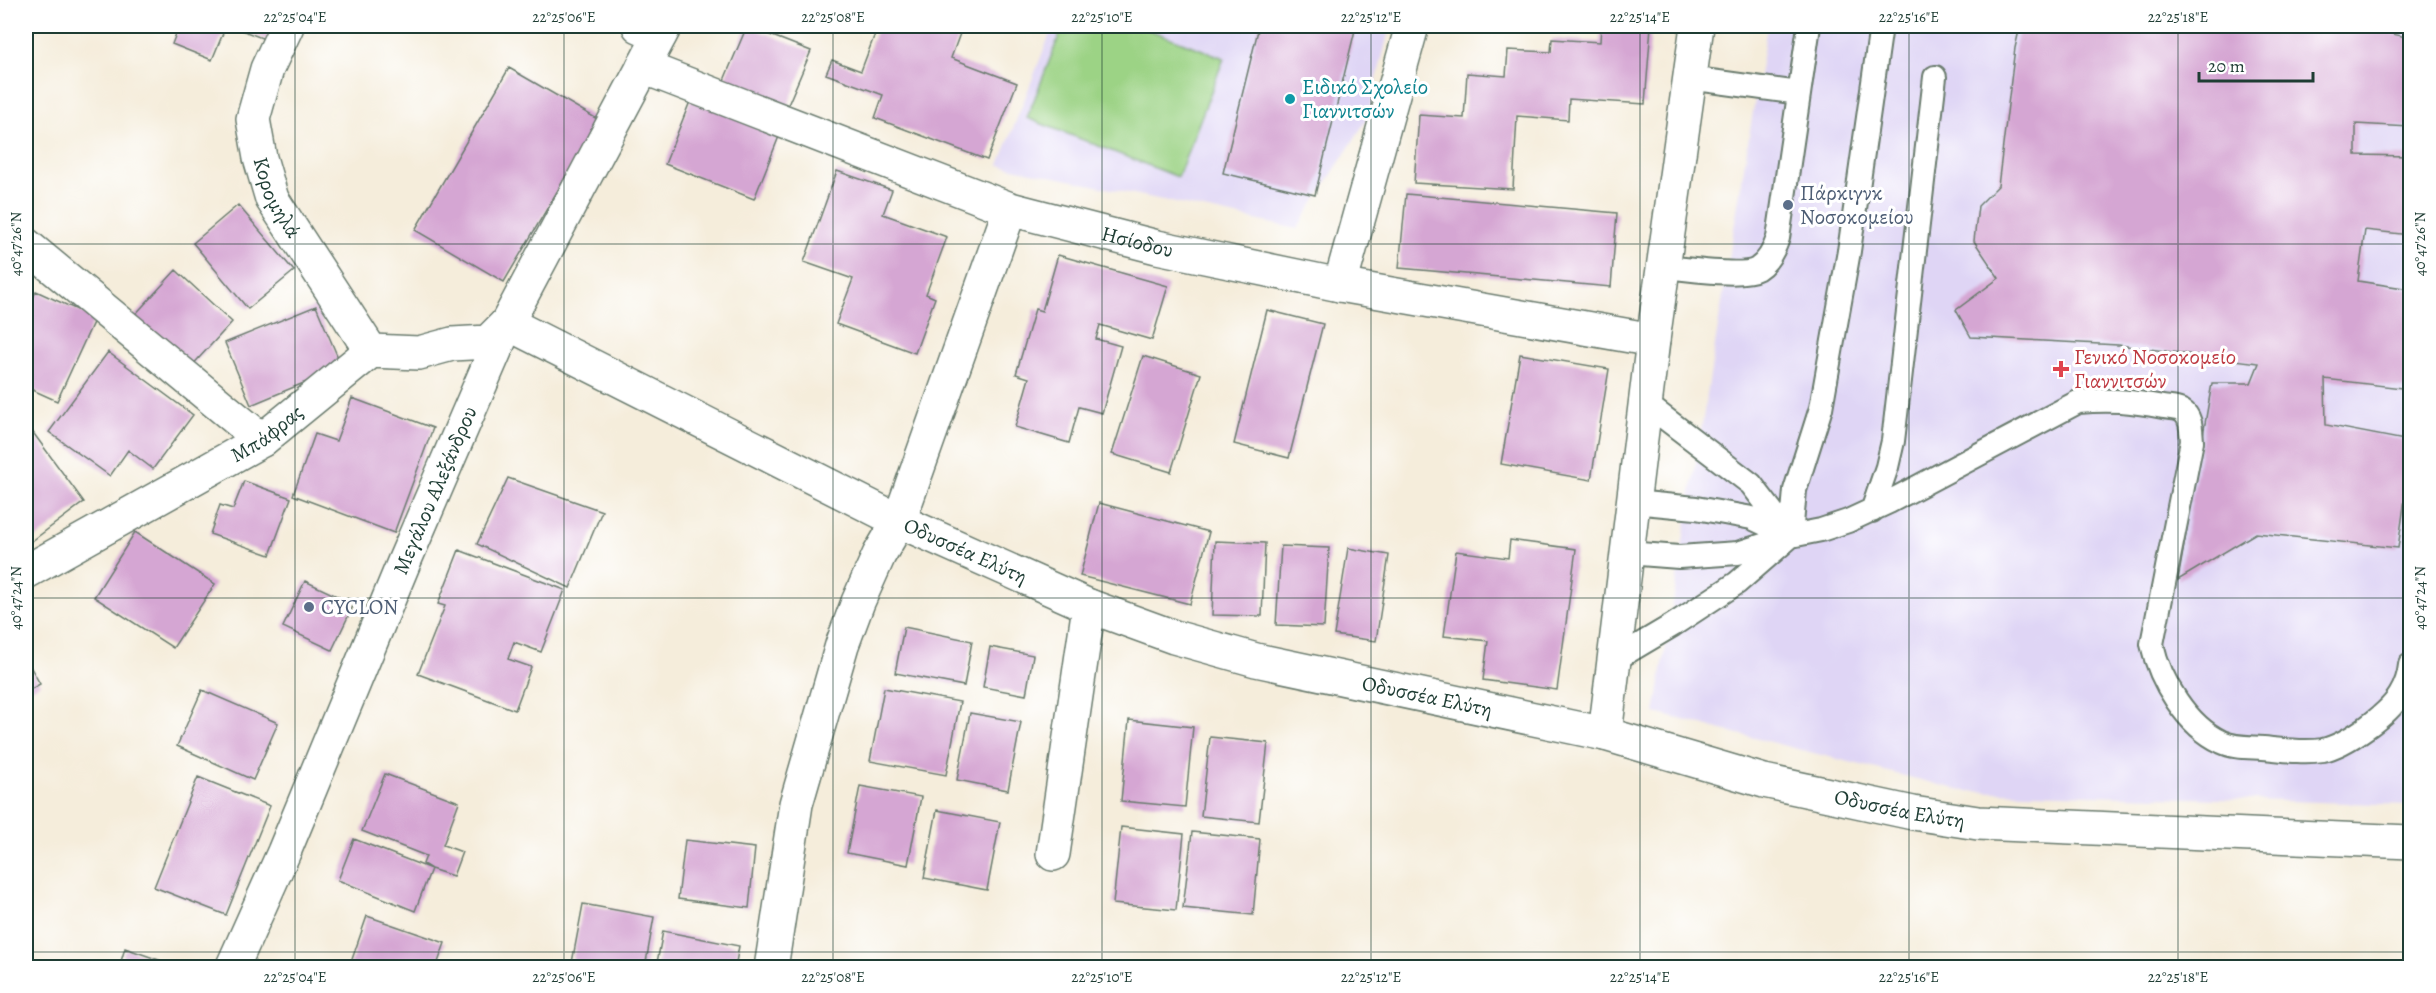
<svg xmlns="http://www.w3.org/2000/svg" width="2436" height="993" font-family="Alegreya,serif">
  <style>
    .built { fill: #dfd5f5 }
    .green { fill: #9cd385; stroke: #5e885c; stroke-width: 1.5 }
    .building { fill: #d5a6d3 }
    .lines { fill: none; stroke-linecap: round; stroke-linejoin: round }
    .lane-casing { stroke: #6a7b6e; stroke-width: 26 }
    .street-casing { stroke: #6a7b6e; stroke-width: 36 }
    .secondary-casing { stroke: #6a7b6e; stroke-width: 36 }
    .lane { stroke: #fff; stroke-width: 22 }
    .street { stroke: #fff; stroke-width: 33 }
    .secondary { stroke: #fff; stroke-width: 33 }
    .ticks { fill: none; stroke: #1f3d34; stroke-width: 1.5; stroke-opacity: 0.45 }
    .culture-dot { fill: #0f9aa8; stroke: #fff; stroke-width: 2 }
    .service-dot { fill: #5c6f8a; stroke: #fff; stroke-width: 2 }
    .health-dot { fill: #e0444e; stroke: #fff; stroke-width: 2 }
    .labels { text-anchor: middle; stroke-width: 6; stroke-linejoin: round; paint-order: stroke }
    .culture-label { font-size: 21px; fill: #0d838f; stroke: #fff; text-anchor: start }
    .service-label { font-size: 21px; fill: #4e5e75; stroke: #fff; text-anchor: start }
    .street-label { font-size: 21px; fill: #1f3d34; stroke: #fff }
    .health-label { font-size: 21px; fill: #be3a42; stroke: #fff; text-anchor: start }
    .neatline { fill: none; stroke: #1f3d34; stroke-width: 2 }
    .ticks-label { font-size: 15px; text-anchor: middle; fill: #1f3d34 }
  </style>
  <rect width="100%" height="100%" fill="#fff"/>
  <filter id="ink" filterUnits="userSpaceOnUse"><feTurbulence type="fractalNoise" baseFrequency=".0167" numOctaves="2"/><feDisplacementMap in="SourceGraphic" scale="12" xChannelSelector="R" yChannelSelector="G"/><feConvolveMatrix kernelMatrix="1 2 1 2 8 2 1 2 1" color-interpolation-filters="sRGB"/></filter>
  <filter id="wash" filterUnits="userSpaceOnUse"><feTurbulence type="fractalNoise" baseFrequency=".008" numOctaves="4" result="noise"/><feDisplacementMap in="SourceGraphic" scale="24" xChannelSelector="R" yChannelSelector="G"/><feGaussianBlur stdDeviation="1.35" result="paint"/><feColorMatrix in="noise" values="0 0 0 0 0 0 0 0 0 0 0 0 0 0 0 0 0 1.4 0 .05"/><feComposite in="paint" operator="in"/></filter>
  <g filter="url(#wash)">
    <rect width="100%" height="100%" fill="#f5eddb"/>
    <path class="built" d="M1053 26H1390L1367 119 1297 229 999 165Z
      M1767 26H2410V805L1964 791 1655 713Z"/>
    <path class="green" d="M1063 26H1139L1224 58 1178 177 1027 118Z"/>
    <g id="blocks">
      <path class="building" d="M179 26H226L212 60 172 44Z
        M231 26H273L267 40Z
        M747 26 811 51 782 119 719 92Z
        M878 26H956L962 28 951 58 1017 83 987 160 875 118 883 95 826 74 832 60 861 71Z
        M1259 26H1356L1315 195 1223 173Z
        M1601 26H1651L1645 104 1569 99 1568 120 1517 116 1513 189 1414 183 1419 115 1464 118 1467 73 1506 76 1508 50 1551 52 1552 39 1600 42Z
        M2020 26H2360L2410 38V127L2356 124V155L2410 156V235L2365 230 2358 281 2410 289V389L2325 379 2326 425 2410 441V463L2398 548 2256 533 2178 580 2212 383H2251L2259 363 2118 345 1971 337 1956 310 1999 278 1974 241 1978 206 1998 186 2015 48Z
        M509 68 599 120 504 282 415 230Z
        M691 99 780 134 754 199 665 164Z
        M837 171 892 190 883 214 947 237 926 294 935 298 915 353 836 324 853 279 804 262Z
        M1406 194 1617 213 1611 287 1399 268Z
        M238 205 294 271 248 309 193 243Z
        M1058 255 1168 286 1152 340 1100 325 1096 339 1121 346 1102 413 1079 407 1069 443 1015 427 1029 378 1016 374 1035 309 1042 311Z
        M176 270 232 322 188 370 132 318Z
        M36 291 95 318 57 401 26 387V314Z
        M316 306 342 367 251 405 225 343Z
        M1267 310 1323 324 1289 458 1234 444Z
        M108 352 193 415 153 469 128 450 110 476 49 432Z
        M1520 354 1609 369 1591 480 1501 464Z
        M1143 356 1201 374 1171 472 1112 454Z
        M352 398 433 428 394 533 293 495 315 434 336 441Z
        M26 423 84 502 28 544 26 541Z
        M508 478 602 511 570 588 477 544Z
        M244 481 291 498 270 555 210 534 220 505 233 509Z
        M1099 503 1209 532 1190 604 1080 576Z
        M135 532 215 584 173 648 94 597Z
        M1510 540 1576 549 1557 690 1483 680 1488 641 1444 636 1456 551 1508 558Z
        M1215 541 1265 543 1262 616 1212 615Z
        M1281 546 1329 548 1324 627 1276 625Z
        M1348 548 1389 555 1376 641 1334 635Z
        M459 550 565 590 541 652 514 642 508 659 531 667 515 710 418 674 445 606 438 604Z
        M305 581 354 604 332 650 283 627Z
        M904 627 972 641 964 686 895 673Z
        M990 647 1033 655 1026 695 983 687Z
        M26 659 40 684 26 692Z
        M884 688 960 702 946 775 870 761Z
        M202 690 278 723 253 780 177 746Z
        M970 713 1021 722 1008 790 957 780Z
        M1129 720 1193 727 1185 807 1121 801Z
        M1210 737 1268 743 1259 822 1201 816Z
        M385 774 459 802 443 845 462 852 453 876 431 869 415 911 338 880 354 839 431 869 423 864 426 856 362 831Z
        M198 777 270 806 226 915 154 887Z
        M860 786 921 797 908 865 847 853Z
        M937 810 1000 822 987 890 924 878Z
        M1121 827 1184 834 1176 910 1113 904Z
        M1192 832 1260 839 1253 915 1183 908Z
        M685 840 755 848 749 908 678 899Z
        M583 904 654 917 645 968H571Z
        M367 916 445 943 436 968H349Z
        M663 931 739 946 735 968H656Z
        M125 948 179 967V968H119Z"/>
    </g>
  </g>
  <g filter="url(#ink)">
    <use href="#blocks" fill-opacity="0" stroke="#6a7b6e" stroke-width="1.5"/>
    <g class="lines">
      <g class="lane-casing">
        <path id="lane" d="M1689 78 1799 93
          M1663 267C1683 268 1741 278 1757 269 1768 262 1774 250 1778 238L1809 26
          M1645 403 1751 484 1791 536
          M1633 502 1696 508 1752 518 1786 534
          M1872 511 1887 467 1893 441 1935 77
          M1627 553 1679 557 1738 553 1791 536 1821 530 1848 521 1889 502 2078 402C2111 399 2130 401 2163 407 2169 408 2177 408 2182 411 2192 417 2191 431 2192 441L2152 644C2160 681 2187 726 2222 742 2234 748 2250 747 2263 748 2283 750 2303 753 2323 750 2346 745 2388 715 2400 695 2406 685 2409 675 2410 665
          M1614 660 1673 625 1737 583 1791 536 1795 490 1821 408 1849 251 1881 26"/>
      </g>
      <g class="street-casing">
        <g id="street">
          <path id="s1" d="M287 26 267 69 253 119 260 158 272 199 371 351"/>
          <path d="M639 26 660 35"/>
          <path id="s2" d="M643 67 1010 209 1157 247 1340 285 1653 340"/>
          <path d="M26 245 262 440"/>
          <path d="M1340 285 1412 26"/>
          <path id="s3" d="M507 323 899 521 1089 606 1174 637 1256 660 1605 734 1764 781 1913 813 1978 823 2410 842"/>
          <path d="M1605 734 1653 340 1697 26"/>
          <path d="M1053 854 1089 606"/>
          <path d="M771 968 796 804 842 645 858 602 879 555 899 521 1010 209"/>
        </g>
      </g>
      <g class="secondary-casing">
        <g id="secondary">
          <path id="s4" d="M26 572 262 440 371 351 419 353 452 344 488 342 507 323"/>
          <path id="s5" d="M232 968 284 852 404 562 507 323 665 26"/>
        </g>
      </g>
      <use href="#lane" class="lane"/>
      <use href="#street" class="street"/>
      <use href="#secondary" class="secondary"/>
    </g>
  </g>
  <path class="ticks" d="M26 26V968M295 26V968M564 26V968M833 26V968M1102 26V968M1371 26V968M1640 26V968M1909 26V968M2178 26V968M26 244H2410M26 598H2410M26 952H2410"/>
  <circle class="culture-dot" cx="1290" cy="99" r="6"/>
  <g class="service-dot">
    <circle cx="1788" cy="205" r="6"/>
    <circle cx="309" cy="607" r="6"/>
  </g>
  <path class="health-dot" d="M2058 360h6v6h6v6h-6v6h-6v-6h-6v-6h6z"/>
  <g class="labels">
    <g class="culture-label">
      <text x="1302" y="94">Ειδικό Σχολείο<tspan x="1302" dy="24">Γιαννιτσών</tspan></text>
    </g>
    <g class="service-label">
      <text x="1800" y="200">Πάρκιγνκ<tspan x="1800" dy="24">Νοσοκομείου</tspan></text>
      <text x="321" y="614">CYCLON</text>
    </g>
    <g class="street-label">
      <text dy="7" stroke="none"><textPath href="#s1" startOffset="182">Κορομηλά</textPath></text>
      <text dy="7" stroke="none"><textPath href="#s2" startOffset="525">Ησίοδου</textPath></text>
      <text dy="7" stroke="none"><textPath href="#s4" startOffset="278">Μπάφρας</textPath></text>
      <text dy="7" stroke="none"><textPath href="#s5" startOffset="519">Μεγάλου Αλεξάνδρου</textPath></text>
      <text dy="7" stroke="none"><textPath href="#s3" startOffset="512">Οδυσσέα Ελύτη</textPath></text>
      <text dy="7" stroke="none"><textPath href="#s3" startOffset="998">Οδυσσέα Ελύτη</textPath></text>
      <text dy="7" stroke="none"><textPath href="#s3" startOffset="1484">Οδυσσέα Ελύτη</textPath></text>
    </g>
    <g class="health-label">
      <text x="2074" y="364">Γενικό Νοσοκομείο<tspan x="2074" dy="24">Γιαννιτσών</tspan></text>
    </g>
  </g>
  <rect width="2436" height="993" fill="none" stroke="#fff" stroke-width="66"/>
  <path d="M2199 72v9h114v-9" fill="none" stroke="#1f3d34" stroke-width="3"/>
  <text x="2208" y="72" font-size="18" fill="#1f3d34" stroke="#ffffff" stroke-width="4.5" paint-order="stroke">20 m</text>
  <rect x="33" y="33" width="2370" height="927" class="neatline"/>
  <g class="ticks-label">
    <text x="295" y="22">22°25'04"E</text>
    <text x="564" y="22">22°25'06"E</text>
    <text x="833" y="22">22°25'08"E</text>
    <text x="1102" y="22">22°25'10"E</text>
    <text x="1371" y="22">22°25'12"E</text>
    <text x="1640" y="22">22°25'14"E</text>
    <text x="1909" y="22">22°25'16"E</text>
    <text x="2178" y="22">22°25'18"E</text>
    <text transform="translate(16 244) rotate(-90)" y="5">40°47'26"N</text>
    <text transform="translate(2420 244) rotate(-90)" y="5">40°47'26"N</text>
    <text transform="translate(16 598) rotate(-90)" y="5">40°47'24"N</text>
    <text transform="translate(2420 598) rotate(-90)" y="5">40°47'24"N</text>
    <text x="295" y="982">22°25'04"E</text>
    <text x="564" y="982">22°25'06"E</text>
    <text x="833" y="982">22°25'08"E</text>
    <text x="1102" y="982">22°25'10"E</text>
    <text x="1371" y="982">22°25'12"E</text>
    <text x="1640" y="982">22°25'14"E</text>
    <text x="1909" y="982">22°25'16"E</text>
    <text x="2178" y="982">22°25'18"E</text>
  </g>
</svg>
